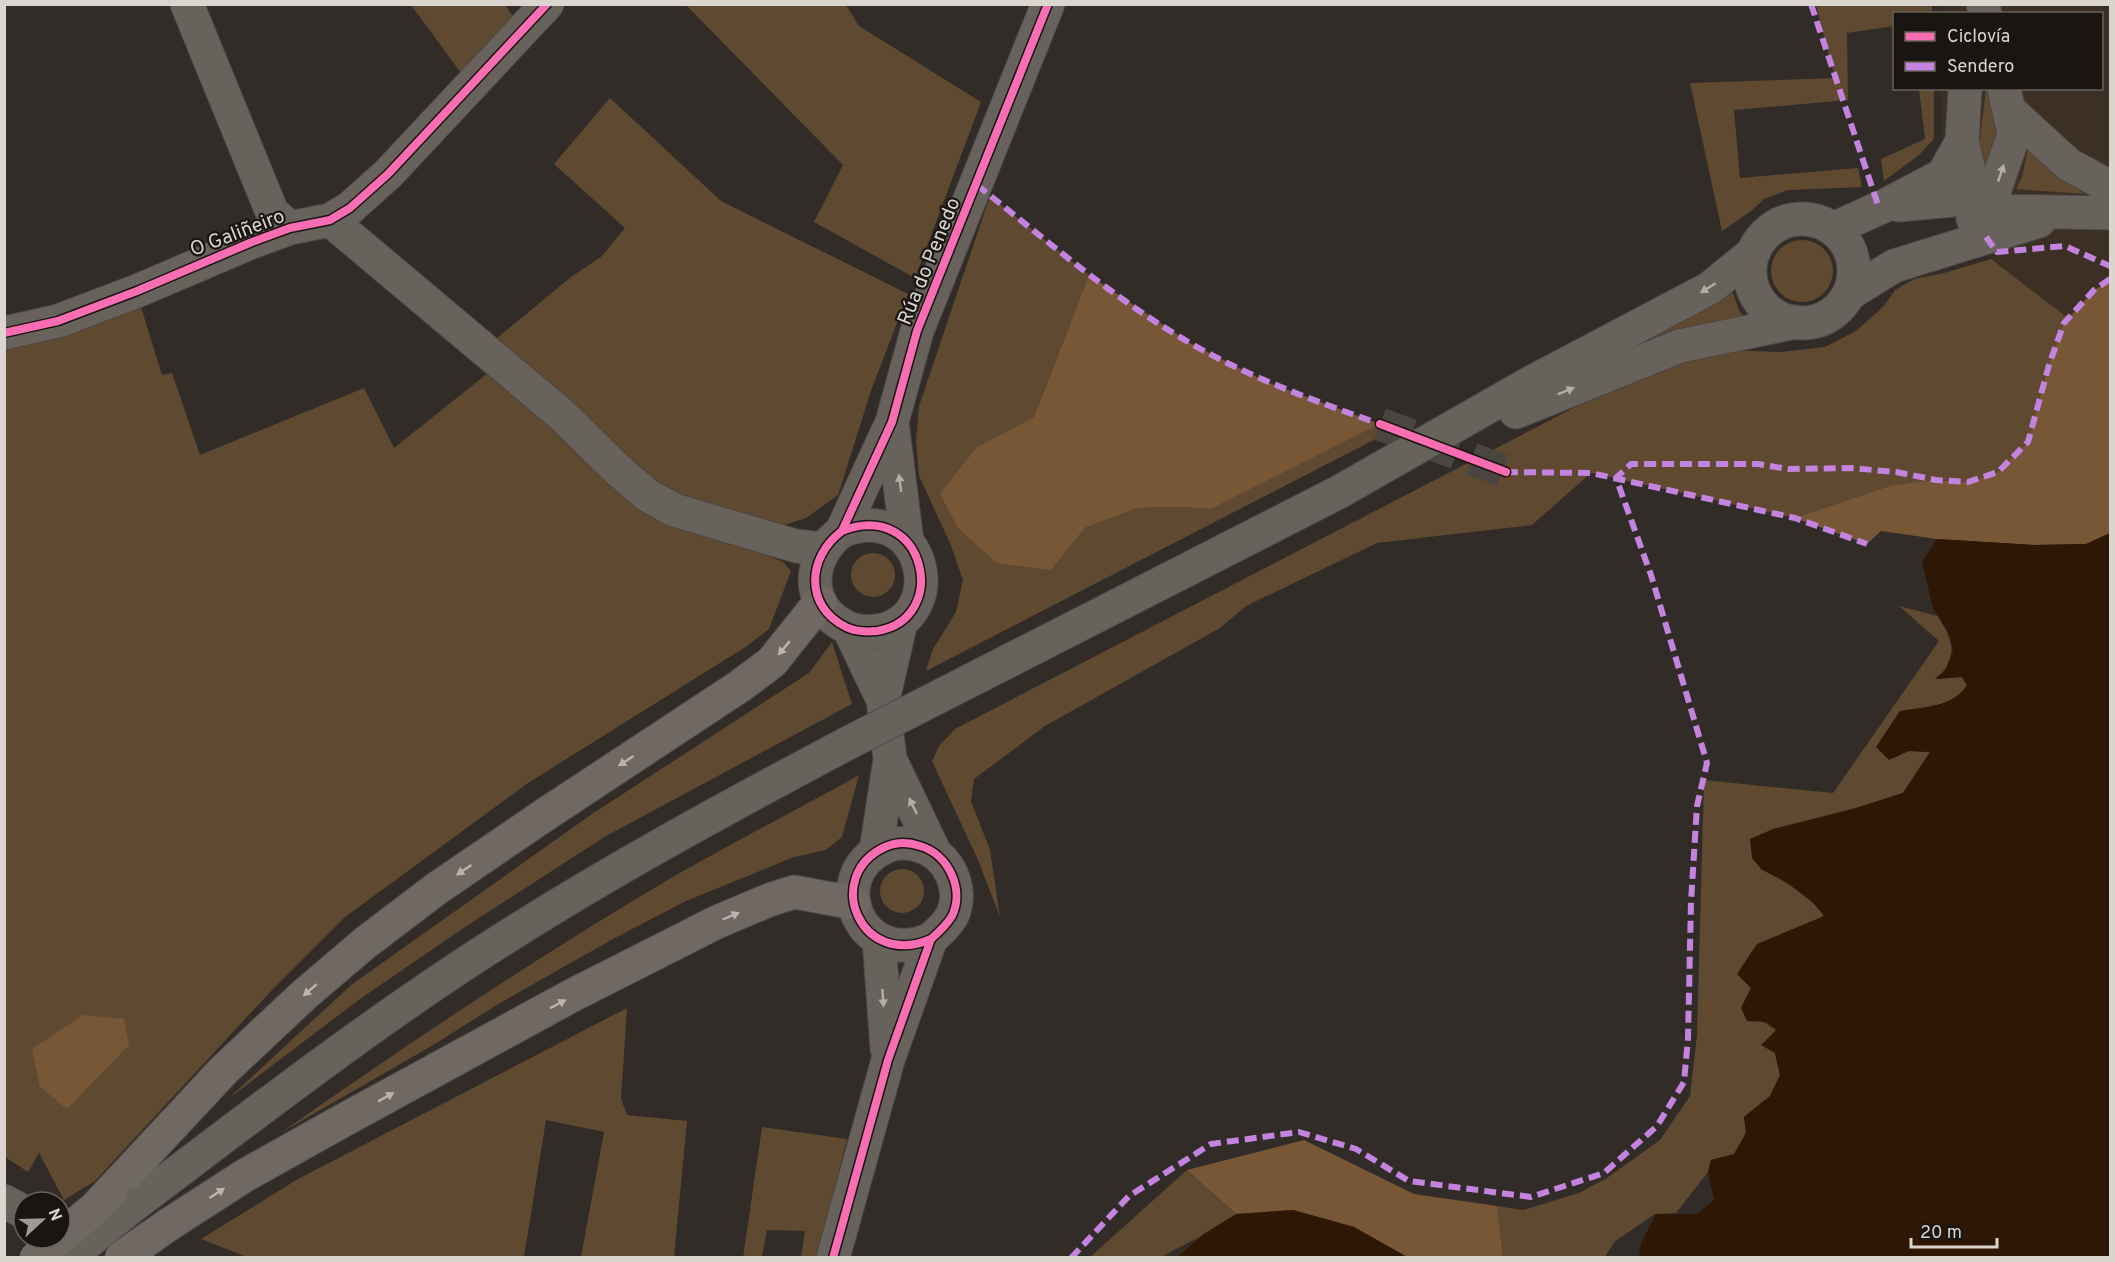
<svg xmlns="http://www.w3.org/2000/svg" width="2115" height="1262" font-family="Overpass,sans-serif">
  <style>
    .built { fill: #3c2f24 }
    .green { fill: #604931 }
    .forest { fill: #785737 }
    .water { fill: #2e1704 }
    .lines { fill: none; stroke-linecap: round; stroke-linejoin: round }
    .minor-tunnel { stroke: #4a4540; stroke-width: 33; stroke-dasharray: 33 16; stroke-linecap: butt }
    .minor-casing { stroke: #4b4743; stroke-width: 35 }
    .major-casing { stroke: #4b4743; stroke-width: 35 }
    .highway-casing { stroke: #4b4743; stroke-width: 35 }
    .minor { stroke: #68625d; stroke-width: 33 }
    .major { stroke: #68625c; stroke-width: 33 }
    .highway { stroke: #6f6863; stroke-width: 33 }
    .major-bridge-casing { stroke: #4b4743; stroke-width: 35; stroke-linecap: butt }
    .highway-bridge-casing { stroke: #4b4743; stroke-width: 35; stroke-linecap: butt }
    .major-bridge { stroke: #68625c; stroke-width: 33 }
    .highway-bridge { stroke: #6f6863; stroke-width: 33 }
    .quiet { stroke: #c483df; stroke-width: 6; stroke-dasharray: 12 6; stroke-linecap: butt }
    .cycleway-casing { stroke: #191511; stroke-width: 11 }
    .cycleway { stroke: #f96db3; stroke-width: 8 }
    .oneway { fill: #b3ada8 }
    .oneway2 { fill: #b3ada7 }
    .oneway3 { fill: #bbb4af }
    .labels { text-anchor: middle; stroke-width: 4.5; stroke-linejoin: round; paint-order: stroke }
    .street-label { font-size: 20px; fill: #dbd5d0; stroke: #191511 }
  </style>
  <rect width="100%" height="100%" fill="#312c27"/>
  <path class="built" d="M1942 5H2110V344L2068 318 1991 259 1986 237 1942 134V89L2102 88V14L1942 13Z"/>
  <path class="green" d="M411 5H505L517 22 464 77Z
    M686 5H846L859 26 981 102 915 278 814 222 843 165Z
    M1816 5H1932V13L1894 14V26L1847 33 1848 100 1734 110 1740 178 1858 168 1862 187 1788 190 1764 199 1751 211 1722 231 1690 83 1835 78Z
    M1919 89H1934V139L1919 155 1884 181 1881 159 1925 139Z
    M1986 89H1989L1997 120 1995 140 1983 178 1979 145Z
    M610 98 721 201 908 294 871 391 838 495 806 518 778 527 677 500 491 343 571 277 601 257 625 228 554 164Z
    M2028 148 2054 173 2085 194 2016 189 2022 177Z
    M990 196 1089 275 1034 417 977 447 1051 570 1085 528 1137 508 1181 507 1211 509 1380 424 1393 430 926 671 933 649 956 612 963 580 950 543 919 476 916 441 919 406Z
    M1771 271a31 31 0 1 1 62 0a31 31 0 1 1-62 0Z
    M1991 259 2068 318 2064 323 2028 442 1998 472 1968 482 1936 480 1892 485 1795 518 1591 473 1532 525 1377 543 1246 606 1220 628 1045 726 974 779 971 801 990 850 1000 917 978 860 932 761 939 746 955 729 1612 388 1682 361 1726 350 1781 352 1825 347 1856 331 1884 306 1895 290 1914 279 1944 273Z
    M1731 288 1739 310 1746 320 1572 376Z
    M140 304 162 375 172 373 200 455 364 388 394 448 493 369 747 546 783 562 791 571 769 629 747 646 528 783 345 917 272 990 95 1181 64 1200 39 1153 28 1172 5 1157V343Z
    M851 575a22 22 0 1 1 44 0a22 22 0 1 1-44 0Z
    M1899 606 1938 616C1953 641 1959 656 1937 679L1962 677 1967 685C1954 707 1924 707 1900 711L1877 747 1889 759 1909 751 1930 752 1903 793 1856 808 1761 869C1785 881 1808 894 1824 916L1812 922 1751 988 1741 1008 1776 1030 1775 1053 1780 1075 1770 1096 1744 1117 1746 1133 1734 1154 1711 1160 1708 1172 1676 1213 1655 1214 1614 1242 1605 1257H1503L1497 1206 1523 1210 1579 1193 1607 1178 1660 1140 1690 1096 1697 1035 1704 780 1833 793 1939 641Z
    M832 642 852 704 606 836 468 925 360 999 228 1099 351 985 592 814 809 673Z
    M859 775 842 837 826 850 794 857 686 901 613 939 495 1006 435 1044 282 1132C409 1043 537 957 671 878 733 842 797 810 859 775Z
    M880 891a22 22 0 1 1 44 0a22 22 0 1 1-44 0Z
    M627 1008 621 1099 627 1115 687 1121 674 1257H581L604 1132 546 1120 524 1257H247L201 1239 298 1179Z
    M762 1127 847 1139 818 1257H801L805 1231 767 1230 762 1257 743 1258Z
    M1187 1170 1236 1214 1293 1210 1407 1257H1177L1199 1237 1161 1257 1089 1258Z"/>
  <path class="forest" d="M1089 275 1190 343 1269 383 1380 424 1211 509 1181 507 1137 508 1085 528 1051 570 997 563 958 528 940 494 977 447 1034 417Z
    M2110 281V533L2086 544 2035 545 1937 539 1881 531 1867 544 1795 518 1892 485 1936 480 1968 482 1998 472 2028 442 2049 365 2064 323 2094 290Z
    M83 1015 124 1019 129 1045 67 1109 40 1087 32 1049Z
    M1304 1140 1414 1194 1497 1206 1503 1257H1407L1354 1227 1293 1210 1236 1214 1187 1170Z"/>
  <path class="water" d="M2110 533V1257H1639L1641 1243 1656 1214H1697L1714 1200 1708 1172 1711 1160 1734 1154 1746 1133 1744 1117 1770 1096 1780 1075 1775 1053 1761 1045 1776 1030 1767 1022 1747 1021 1741 1008 1751 988 1737 974 1757 944 1824 916 1815 904 1786 882 1761 869 1752 858 1750 839 1773 829 1856 808 1903 793 1930 752 1909 751 1889 760 1876 747 1900 711C1924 707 1954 707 1967 685L1962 677 1935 679 1946 669 1953 650 1949 634 1933 608 1922 562 1937 539 2035 545 2086 544Z
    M1293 1210 1354 1227 1407 1257H1177L1202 1235 1236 1214Z"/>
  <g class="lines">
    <path class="minor-tunnel" d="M1380 424 1506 472"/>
    <g class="minor-casing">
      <path id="minor" d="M187 4 272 212 290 228
        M1983 4 1985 14
        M1965 88 1962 141 1975 196 1989 207 1998 211 2110 213
        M2009 110 2068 164 2110 187
        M1899 205 1954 200 1975 196
        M1973 219 1989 207 2014 134 2004 88
        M330 220 562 415 618 470 647 495 674 510 796 546 823 549
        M1833 229 1884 206 1943 175 1962 141
        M1849 294 1894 266 2039 221
        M4 333 58 321 137 291 252 242 290 228 330 220 350 208 388 174 547 4
        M892 422 907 541
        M842 531C925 498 952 619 877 631 867 632 856 632 846 627 804 606 807 557 842 531L892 422 917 331 1048 4
        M849 629 883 700 890 759 876 851
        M883 700 901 622
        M890 759 935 853
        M879 940 887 1049
        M4 1201 24 1212
        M833 1258 888 1060 931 939C939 932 946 926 952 916 965 889 948 854 920 846 909 842 896 842 885 847 822 876 860 970 931 939"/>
    </g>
    <g class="major-casing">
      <path id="major" d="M1750 271a52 52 0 1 1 104 0a52 52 0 1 1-104 0Z
        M1516 412 1680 346 1796 322
        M942 695 1339 492 1530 383 1710 288 1754 252
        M135 1204C244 1122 352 1038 466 963 589 882 718 812 848 743"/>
    </g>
    <g class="highway-casing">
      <path id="highway" d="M111 1191 224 1070 305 994 365 943 436 889 543 816 740 686 772 662 820 602
        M168 1225 244 1176 333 1126 571 996 717 922 769 900 794 892 854 903"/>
    </g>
    <use href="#minor" class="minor"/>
    <use href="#major" class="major"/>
    <use href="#highway" class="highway"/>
    <g class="major-bridge-casing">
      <path id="major-bridge" d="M848 743 942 695
        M68 1258 135 1204"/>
    </g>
    <g class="highway-bridge-casing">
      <path id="highway-bridge" d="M36 1258 95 1208 111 1191
        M121 1258 168 1225"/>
    </g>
    <use href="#major-bridge" class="major-bridge"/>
    <use href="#highway-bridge" class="highway-bridge"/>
    <path class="quiet" d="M1811 4 1879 208
      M977 185C1046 240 1114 299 1190 343 1250 378 1315 401 1380 424
      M1986 237 1997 252 2065 246 2110 266
      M1506 472 1591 473 1795 518 1867 544
      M1071 1258 1129 1196 1211 1144 1299 1132 1356 1149 1409 1181 1531 1197 1604 1173 1657 1126 1684 1082 1688 1038 1691 902 1697 806 1707 763 1651 575 1616 478 1631 464H1758L1788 469 1850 468 1896 472 1936 480 1968 482 1998 472 2028 442 2049 365 2064 323 2094 290 2110 279"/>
    <g class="cycleway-casing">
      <path id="cycleway" d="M4 333 58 321 137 291 252 242 290 228 330 220 350 208 388 174 547 4
        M1380 424 1506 472
        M842 531C925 498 952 619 877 631 867 632 856 632 846 627 804 606 807 557 842 531L892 422 917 331 1048 4
        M833 1258 888 1060 931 939C939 932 946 926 952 916 965 889 948 854 920 846 909 842 896 842 885 847 822 876 860 970 931 939"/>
    </g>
    <use href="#cycleway" class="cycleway"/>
  </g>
  <defs><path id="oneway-solid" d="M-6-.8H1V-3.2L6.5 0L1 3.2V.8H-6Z" transform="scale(1.5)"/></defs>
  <g class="oneway">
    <use href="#oneway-solid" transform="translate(2001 173) rotate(-71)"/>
    <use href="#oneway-solid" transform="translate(900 483) rotate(-97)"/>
    <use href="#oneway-solid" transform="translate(913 806) rotate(-116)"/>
    <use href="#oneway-solid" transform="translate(883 998) rotate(86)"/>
  </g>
  <g class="oneway2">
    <use href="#oneway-solid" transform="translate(1708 288) rotate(148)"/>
    <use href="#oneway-solid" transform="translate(1566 391) rotate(-22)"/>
  </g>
  <g class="oneway3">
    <use href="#oneway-solid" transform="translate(784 648) rotate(130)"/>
    <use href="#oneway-solid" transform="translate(626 761) rotate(147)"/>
    <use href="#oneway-solid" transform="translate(464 870) rotate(146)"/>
    <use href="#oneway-solid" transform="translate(731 916) rotate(-23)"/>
    <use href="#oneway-solid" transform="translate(310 990) rotate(139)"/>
    <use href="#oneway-solid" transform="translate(558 1004) rotate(-28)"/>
    <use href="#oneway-solid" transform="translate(386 1097) rotate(-29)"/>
    <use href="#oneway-solid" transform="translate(217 1193) rotate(-33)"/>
  </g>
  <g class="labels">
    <g class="street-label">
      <text transform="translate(237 232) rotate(-21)" y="7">O Galiñeiro</text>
      <text transform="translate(928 261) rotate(-68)" y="7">Rúa do Penedo</text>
    </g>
  </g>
  <rect width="2115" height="1262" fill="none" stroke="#dbd5d0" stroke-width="12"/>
  <rect x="1893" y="12" width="210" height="78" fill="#191511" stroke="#67625d" stroke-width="1.5"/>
  <rect x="1905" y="32" width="30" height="9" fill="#f96db3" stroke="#67625d" stroke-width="1.5"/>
  <text x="1947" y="42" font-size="18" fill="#dbd5d0">Ciclovía</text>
  <rect x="1905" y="62" width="30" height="9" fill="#c483df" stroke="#67625d" stroke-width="1.5"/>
  <text x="1947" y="72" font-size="18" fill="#dbd5d0">Sendero</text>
  <g transform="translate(42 1220) rotate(68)"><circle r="28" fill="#191511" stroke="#67625d" stroke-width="1.5"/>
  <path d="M0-4.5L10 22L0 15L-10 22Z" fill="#a09a95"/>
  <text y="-9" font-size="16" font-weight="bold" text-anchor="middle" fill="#dbd5d0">N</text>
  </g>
  <path d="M1911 1238v9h86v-9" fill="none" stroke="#dbd5d0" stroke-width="3"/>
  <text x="1920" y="1238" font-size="18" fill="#dbd5d0" stroke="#191511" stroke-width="4.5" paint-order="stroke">20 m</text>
</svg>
